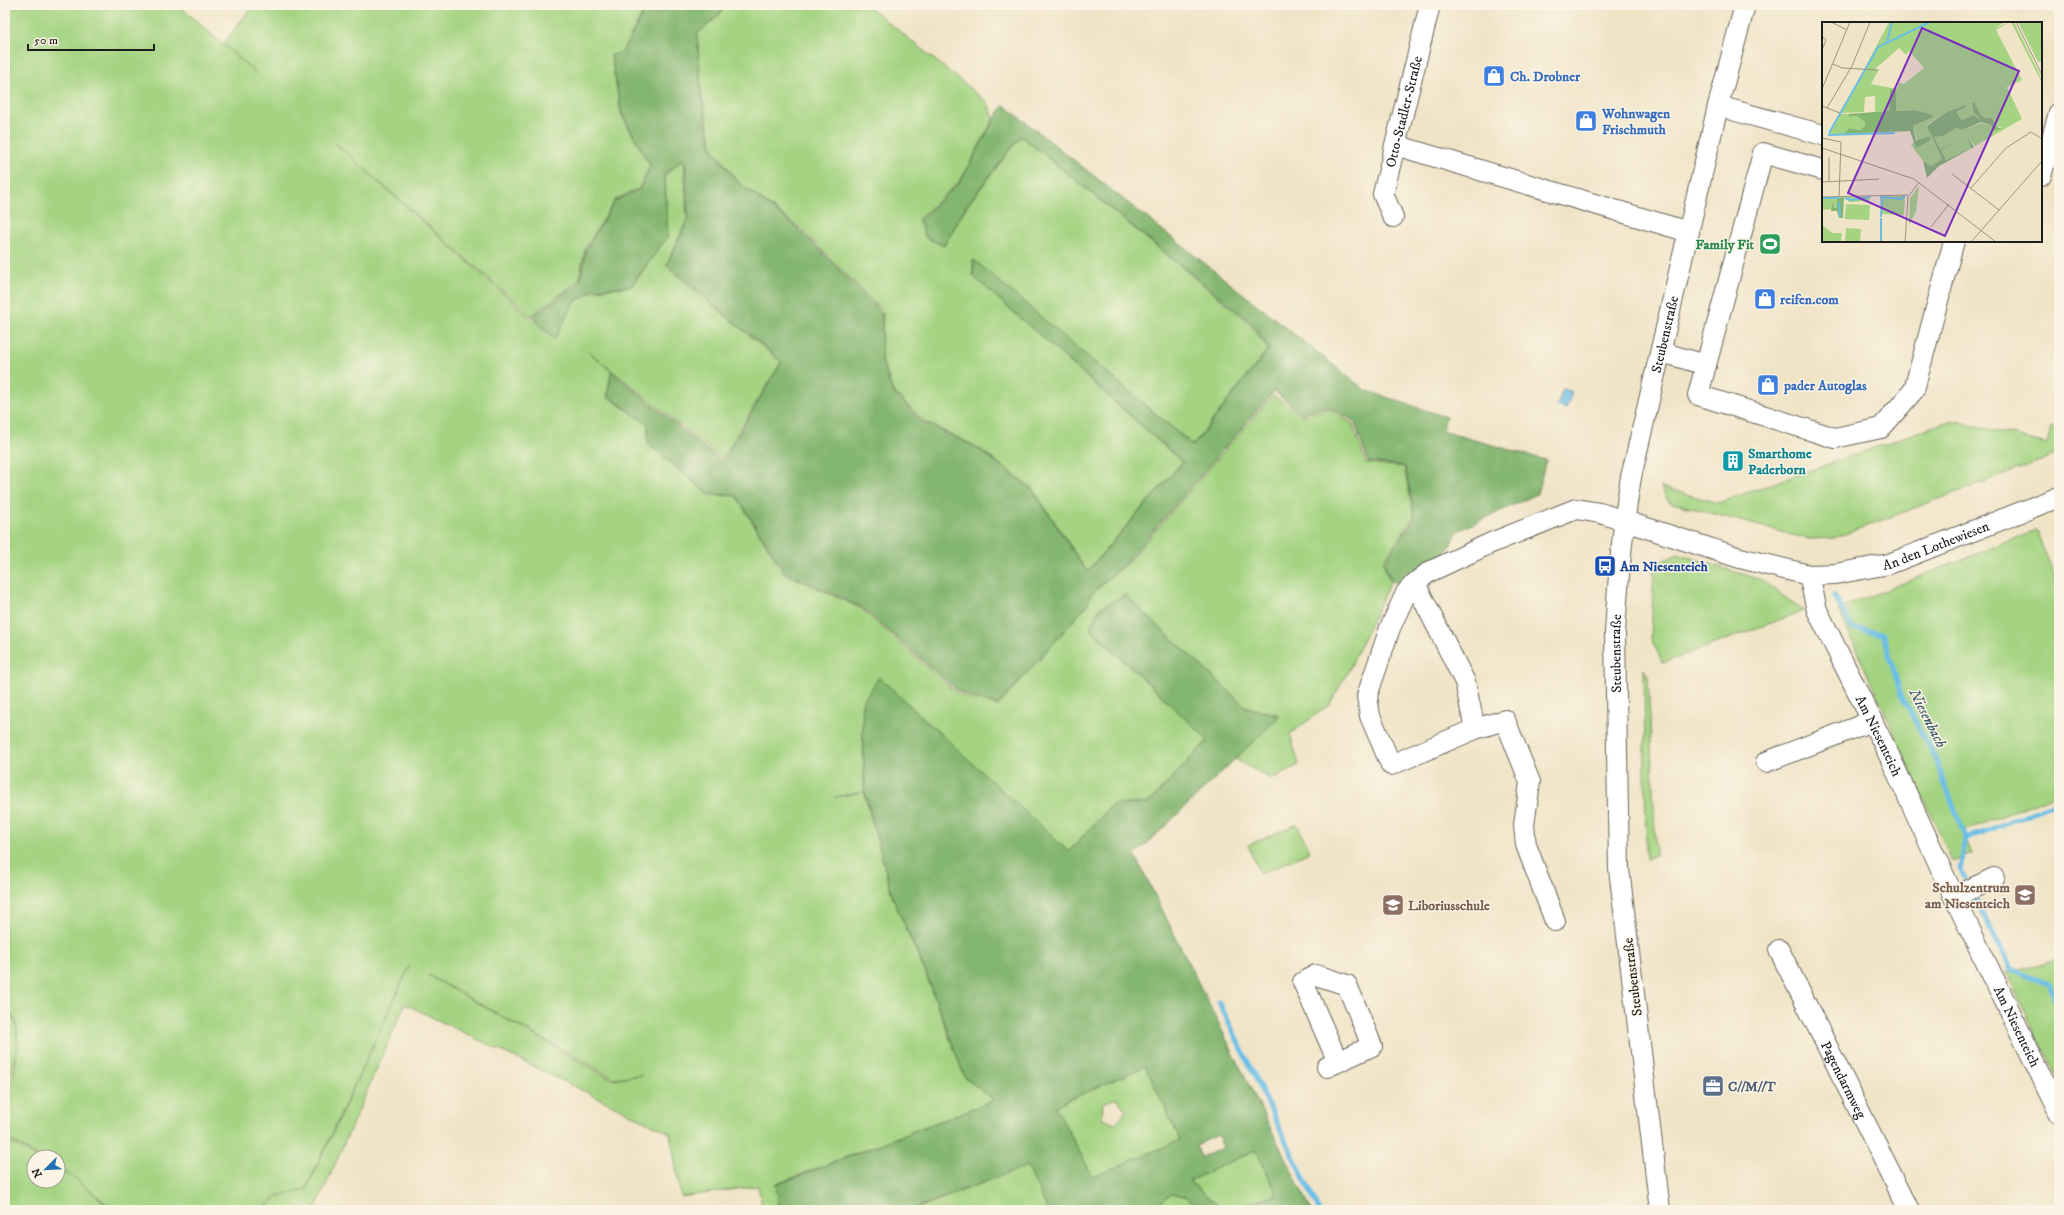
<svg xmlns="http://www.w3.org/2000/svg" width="2064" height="1215" font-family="'IM FELL DW Pica',serif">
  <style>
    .green { fill: #a4d482; stroke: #60784f; fill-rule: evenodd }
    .forest { fill: #83b670; stroke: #506946; fill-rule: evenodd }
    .water { fill: #6abee6; stroke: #436d81 }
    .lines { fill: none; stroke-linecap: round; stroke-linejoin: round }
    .stream { stroke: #6abee6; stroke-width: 5 }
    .minor-casing { stroke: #666258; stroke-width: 22 }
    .minor { stroke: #fff; stroke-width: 20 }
    .labels { text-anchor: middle; stroke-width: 3; stroke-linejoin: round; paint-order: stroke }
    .shop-label { font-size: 14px; font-weight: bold; fill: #366cbe; stroke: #fcf5e5; text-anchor: start }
    .street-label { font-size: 14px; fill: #1c1c1c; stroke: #fcf5e5 }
    .leisure-label { font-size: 14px; font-weight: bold; fill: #27864d; stroke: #fcf5e5; text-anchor: end }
    .culture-label { font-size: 14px; font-weight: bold; fill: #0d838f; stroke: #fcf5e5; text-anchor: start }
    .transit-label { font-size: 14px; font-weight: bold; fill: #164399; stroke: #fcf5e5; text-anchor: start }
    .education-label { font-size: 14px; font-weight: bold; fill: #785e54; stroke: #fcf5e5; text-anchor: end }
    .service-label { font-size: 14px; font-weight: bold; fill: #4e5e75; stroke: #fcf5e5; text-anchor: start }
    .water-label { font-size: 15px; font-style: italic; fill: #3b5d6d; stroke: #fcf5e5 }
    .inset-river { fill: none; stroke: #6abee6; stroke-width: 2 }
    .inset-road { fill: none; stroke: #9b9483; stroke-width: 1 }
    .view { fill: #7b2cbf; fill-opacity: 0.15; stroke: #7b2cbf; stroke-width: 2 }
    .inset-edge { fill: none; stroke: #1c1c1c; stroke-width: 2 }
  </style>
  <rect width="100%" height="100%" fill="#fcf5e5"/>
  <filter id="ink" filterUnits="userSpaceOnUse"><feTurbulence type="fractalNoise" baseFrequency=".025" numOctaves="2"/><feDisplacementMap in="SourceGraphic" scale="8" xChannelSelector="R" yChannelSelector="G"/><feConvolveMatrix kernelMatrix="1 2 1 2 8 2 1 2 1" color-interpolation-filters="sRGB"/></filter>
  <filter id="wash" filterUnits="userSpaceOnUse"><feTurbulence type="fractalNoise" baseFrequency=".012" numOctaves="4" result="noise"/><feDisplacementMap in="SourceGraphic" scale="16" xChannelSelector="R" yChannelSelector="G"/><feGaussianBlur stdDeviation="0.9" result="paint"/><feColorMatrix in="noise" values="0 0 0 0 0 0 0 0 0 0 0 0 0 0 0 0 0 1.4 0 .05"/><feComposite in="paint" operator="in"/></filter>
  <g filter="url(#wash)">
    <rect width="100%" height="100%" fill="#f0e4c7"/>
    <path class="green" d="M15 5H178L257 74 223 44 253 5H647L622 52 611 56 621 114 650 166 639 188 615 200 585 249 579 280 531 316 334 142 554 339 574 303 595 290 632 286 668 236 665 175 684 159 687 219 666 266 781 362 722 459 588 351 611 371 607 397 648 424V444L709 495 736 496 784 573 860 608 959 695 998 706 1087 605 1091 594 1128 562 1273 395 1303 416 1328 408 1352 423 1366 463 1404 467 1414 516 1383 562 1390 582 1348 672 1329 705 1290 734 1299 765 1271 779 1235 759 1280 715 1245 706 1125 595 1100 608 1090 629 1208 740 1148 803 1113 804 1068 852 879 677 862 703 864 792 835 797 864 792 893 899 924 970 965 1078 994 1100 776 1184 780 1210H763L758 1186 681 1197 670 1133 405 1004 315 1210H263L276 1198 307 1189 410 965 306 1189 276 1196 261 1210H114L72 1176 113 1210H5V1139L37 1157H34V1181H58V1169L71 1176 58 1168V1157H39L5 1137V1089L13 1078 18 1044 16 1021 5 1008V18ZM428 975 613 1078 642 1075 611 1079Z
      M726 5H867L988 103 994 118 960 181 918 219 926 238 944 246 967 206 1021 136 1250 323 1268 349 1193 445 973 260V276L1182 462 1087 571 1033 489 977 447 924 421 893 391 881 358 883 312 801 229 738 182 713 148 702 96 697 34 718 16Z
      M1952 420 2047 444 2051 427 2059 429V454L1834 538 1808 539 1669 502 1661 487 1718 503Z
      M2036 530 2059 587V793L1962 832 1972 854 1952 861 1838 609Z
      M1678 554 1762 580 1803 611 1663 663 1651 639 1654 564Z
      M1644 669 1648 676 1656 854 1646 859Z
      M1297 824 1310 852 1260 874 1248 845Z
      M2058 960 2059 962V1082L2006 972Z
      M5 1010C8 1013 13 1018 15 1022 20 1034 14 1076 5 1085Z
      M1146 1066 1180 1140 1093 1177 1055 1106ZM1117 1098 1126 1111 1116 1123 1102 1118 1103 1103Z
      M1256 1150 1277 1194 1229 1210H1224L1189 1181Z
      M1027 1166 1048 1210H913Z
      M1170 1194 1185 1197 1199 1210H1158V1204Z"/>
    <path class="forest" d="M648 5H725L718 16 697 34 701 96 712 149 738 182 800 230 882 313 881 359 892 391 923 422 977 448 1032 489 1087 572 1183 462 973 276 974 260 1193 446 1269 349 1251 322 1021 136 966 206 944 245 926 238 919 220 961 181 995 118 1004 105 1365 390 1446 417 1442 431 1546 460 1537 494 1458 531 1444 556 1409 586 1391 581 1384 563 1415 517 1405 466 1368 462 1354 421 1327 406 1302 414 1274 391 1127 561 1091 594 1087 605 998 705 960 693 861 607 785 572 736 495 709 494 648 444V424L608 396 611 371 722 462 782 362 667 265 688 219 685 158 664 174 668 236 631 286 594 289 574 302 555 339 532 317 580 281 586 250 615 201 640 189 651 166 622 114 611 55 622 52Z
      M1125 595 1245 707 1280 716 1135 855 1311 1210H1229L1277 1194 1256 1150 1189 1181 1224 1210H1199L1185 1197 1170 1194 1159 1204 1158 1210H1048L1027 1166 910 1210H780L776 1185 994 1100 965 1078 925 970 893 899 865 792 862 703 879 677 1069 852 1113 804H1148L1208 740 1090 628 1100 608ZM1145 1066 1180 1140 1093 1177 1055 1106ZM1218 1135 1223 1148 1201 1157 1196 1145Z"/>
    <path class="water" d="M1563 389 1572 392 1566 409 1557 406Z"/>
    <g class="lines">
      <path class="stream" d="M1834 595 1852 628 1883 634 1901 695 1936 760 1966 839 1960 868 1965 877
        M1966 839 2059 802
        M1974 896 2011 969 2048 984 2059 1006
        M1219 1002 1319 1210"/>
    </g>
  </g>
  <g filter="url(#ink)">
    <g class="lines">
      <g class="minor-casing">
        <g id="minor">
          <path d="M1718 106 1823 135"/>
          <path d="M1395 145 1689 232"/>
          <path d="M1823 170 1763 153 1698 395 1835 438 1881 428 1914 390 1954 241"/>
          <path d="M2041 176 2059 113"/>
          <path id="s1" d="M1393 217 1383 194 1430 5"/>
          <path d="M1661 352 1706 365"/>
          <path id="s2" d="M1809 575 1817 610 1888 753 1954 897 2059 1112"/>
          <path id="s3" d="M1415 583 1465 682 1475 729 1391 765 1370 716 1367 696 1390 628 1406 593 1415 583 1429 572 1491 543 1576 509 1600 513 1740 558 1809 575 1835 574 1889 564 2059 497"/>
          <path d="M1475 729 1505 720 1530 782 1524 825 1526 845 1555 921"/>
          <path d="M1766 762 1872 721"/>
          <path d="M1954 897 1994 878"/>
          <path id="s4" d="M1779 950 1909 1210"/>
          <path d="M1327 1067 1372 1046 1347 985 1316 975 1303 982 1338 1062"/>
          <path id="s5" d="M1660 1210 1619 869 1615 633C1618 580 1622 529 1631 477L1718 106 1745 5"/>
        </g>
      </g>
      <use href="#minor" class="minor"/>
    </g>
  </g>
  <defs>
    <g id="shop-square" transform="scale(1.15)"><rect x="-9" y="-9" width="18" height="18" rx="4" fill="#3f7fe0" stroke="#fcf5e5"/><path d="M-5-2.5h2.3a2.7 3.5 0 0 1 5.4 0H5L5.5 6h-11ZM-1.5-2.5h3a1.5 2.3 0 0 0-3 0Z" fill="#fff"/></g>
    <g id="stadium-square" transform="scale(1.15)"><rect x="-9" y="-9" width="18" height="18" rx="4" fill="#2e9e5b" stroke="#fcf5e5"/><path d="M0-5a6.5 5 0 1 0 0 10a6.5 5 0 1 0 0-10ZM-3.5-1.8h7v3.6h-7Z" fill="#fff"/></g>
    <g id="building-square" transform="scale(1.15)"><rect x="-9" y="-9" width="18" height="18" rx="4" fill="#0f9aa8" stroke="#fcf5e5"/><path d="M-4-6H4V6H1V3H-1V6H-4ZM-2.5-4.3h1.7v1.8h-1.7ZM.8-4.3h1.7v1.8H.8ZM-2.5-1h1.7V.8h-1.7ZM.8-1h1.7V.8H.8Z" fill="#fff"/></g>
    <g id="bus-square" transform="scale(1.15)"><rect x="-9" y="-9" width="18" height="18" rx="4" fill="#1a4fb4" stroke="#fcf5e5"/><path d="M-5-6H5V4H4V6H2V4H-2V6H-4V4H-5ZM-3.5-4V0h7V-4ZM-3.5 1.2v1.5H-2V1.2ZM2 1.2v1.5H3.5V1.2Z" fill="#fff"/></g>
    <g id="school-square" transform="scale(1.15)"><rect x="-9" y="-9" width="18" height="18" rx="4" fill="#8d6e63" stroke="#fcf5e5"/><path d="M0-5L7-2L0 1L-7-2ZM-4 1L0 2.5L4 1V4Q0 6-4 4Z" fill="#fff"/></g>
    <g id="office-square" transform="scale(1.15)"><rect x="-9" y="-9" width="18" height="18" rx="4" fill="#5c6f8a" stroke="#fcf5e5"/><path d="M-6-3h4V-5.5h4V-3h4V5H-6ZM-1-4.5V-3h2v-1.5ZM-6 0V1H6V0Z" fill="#fff"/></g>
  </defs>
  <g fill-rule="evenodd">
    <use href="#shop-square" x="1494" y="76"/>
    <use href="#shop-square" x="1586" y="121"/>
    <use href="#stadium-square" x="1770" y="244"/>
    <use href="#shop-square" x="1765" y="299"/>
    <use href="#shop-square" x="1768" y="385"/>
    <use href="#building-square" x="1733" y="461"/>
    <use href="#bus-square" x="1605" y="566"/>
    <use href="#school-square" x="2025" y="895"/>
    <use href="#school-square" x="1393" y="905"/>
    <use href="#office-square" x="1713" y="1086"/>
  </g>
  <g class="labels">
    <g class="shop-label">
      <text x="1510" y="81">Ch. Drobner</text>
      <text x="1602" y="118">Wohnwagen<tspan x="1602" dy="16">Frischmuth</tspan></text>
      <text x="1780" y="304">reifen.com</text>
      <text x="1784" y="390">pader Autoglas</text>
    </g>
    <g class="street-label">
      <text dy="5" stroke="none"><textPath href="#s1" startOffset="110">Otto-Stadler-Straße</textPath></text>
      <text dy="5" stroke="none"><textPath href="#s5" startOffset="883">Steubenstraße</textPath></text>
      <text dy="5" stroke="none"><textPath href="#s3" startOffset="999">An den Lothewiesen</textPath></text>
      <text dy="5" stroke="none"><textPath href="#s5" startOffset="559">Steubenstraße</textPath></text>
      <text dy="5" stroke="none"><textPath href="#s2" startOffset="176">Am Niesenteich</textPath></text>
      <text transform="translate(1632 977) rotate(-97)" y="5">Steubenstraße</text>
      <text dy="5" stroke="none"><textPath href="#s2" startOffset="498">Am Niesenteich</textPath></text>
      <text dy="5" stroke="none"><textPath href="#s4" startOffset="145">Pagendarmweg</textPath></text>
    </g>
    <g class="leisure-label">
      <text x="1754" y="249">Family Fit</text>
    </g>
    <g class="culture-label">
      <text x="1748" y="458">Smarthome<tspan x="1748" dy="16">Paderborn</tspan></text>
    </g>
    <g class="transit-label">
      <text x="1620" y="571">Am Niesenteich</text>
    </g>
    <g class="education-label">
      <text x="2010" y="892">Schulzentrum<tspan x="2010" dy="16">am Niesenteich</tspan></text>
      <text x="1408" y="910" text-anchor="start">Liboriusschule</text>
    </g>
    <g class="service-label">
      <text x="1728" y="1091">C//M//T</text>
    </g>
    <g class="water-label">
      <text transform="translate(1928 718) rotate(63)" y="5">Niesenbach</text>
    </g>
  </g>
  <g transform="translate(1822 22)">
    <rect width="220" height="220" fill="#f0e4c7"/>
    <path d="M67 0H183L173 6 187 0 174 8 200 58 185 65 200 97 153 124 145 114 149 126 124 138 119 128 141 117 118 127 112 115 121 114 134 106 140 108 159 101 169 103 172 109 180 105 174 104 170 96 160 95 152 80 150 81 151 89 160 98 152 93 140 98 134 90 145 85 143 83 123 91 105 103 120 137 109 144 101 139 89 123 92 120 94 125 109 118 108 114 95 119 91 104 111 95 93 88 73 89 74 69 68 67 67 89 53 90V74L43 75 42 90 19 91ZM77 26 84 33 87 29 102 46 82 62 77 61 75 67 49 62 56 49 53 47ZM189 0H192L217 51 220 61ZM196 0H220V39L216 40ZM18 92H26L27 95 34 94 42 99 43 105 38 108 27 106 22 112H7ZM97 164 94 190 87 203 88 176ZM58 174H83L82 193 60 192ZM24 175H48L47 179 27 180ZM15 176V186H12L10 179 9 187 0 188V177ZM24 182 48 183 47 198 23 197ZM0 203 10 211H20L19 220H0ZM24 206 39 207 38 220H23Z" fill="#a4d482" fill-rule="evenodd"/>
    <path d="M68 67 74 69V89L93 88 110 93 111 95 91 104 94 119 108 114 109 118 94 126 88 109 22 112 27 106 38 108 43 104 42 99 34 94 27 95 26 92 67 89ZM152 80 160 95 170 96 174 104 179 107 172 109 169 103 159 100 140 108 134 106 121 114 112 115 118 127 141 117 119 128 124 138 149 126 145 114 152 125 117 144 105 156 101 139 109 144 120 137 105 104 123 91 143 83 145 85 134 90 140 98 152 93 159 98 151 89 150 81ZM22 175 21 196H17L15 189H9L10 179 12 186H15V176Z" fill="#83b670"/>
    <path class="inset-river" d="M65 20 70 0M7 111 56 25 108 0M6 113 73 111M58 175 79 177 83 174M0 176H17M23 176 29 178 48 175M17 180 18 195M59 195 60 176M59 220V196"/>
    <path class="inset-road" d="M9 0 25 8M194 0 220 53M0 14 4 18 0 28M11 42 20 46 57 48M0 67 28 0M0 84 18 91M5 86 30 44 48 0M0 116 19 120 17 175M0 126 92 157 174 220M130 152 177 188M7 159V135M0 160 57 157M149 166 184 126 209 110 220 117M0 175 86 173M109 205 127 182M83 220 86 175 97 160M149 220 220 139"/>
    <path class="view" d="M100 6 197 49 123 214 26 171Z"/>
    <rect width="220" height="220" class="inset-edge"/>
  </g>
  <rect width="2064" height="1215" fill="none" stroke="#fcf5e5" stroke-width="20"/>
  <g transform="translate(46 1169) rotate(246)"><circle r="19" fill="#fcf5e5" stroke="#a29e95"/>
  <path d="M0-3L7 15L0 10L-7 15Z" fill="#1f6fb2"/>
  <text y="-6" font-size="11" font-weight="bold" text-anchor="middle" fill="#1c1c1c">N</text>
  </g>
  <path d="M28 44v6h126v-6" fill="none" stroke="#1c1c1c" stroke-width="2"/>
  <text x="34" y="44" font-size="12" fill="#1c1c1c" stroke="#fcf5e5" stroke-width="3" paint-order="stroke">50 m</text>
</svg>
